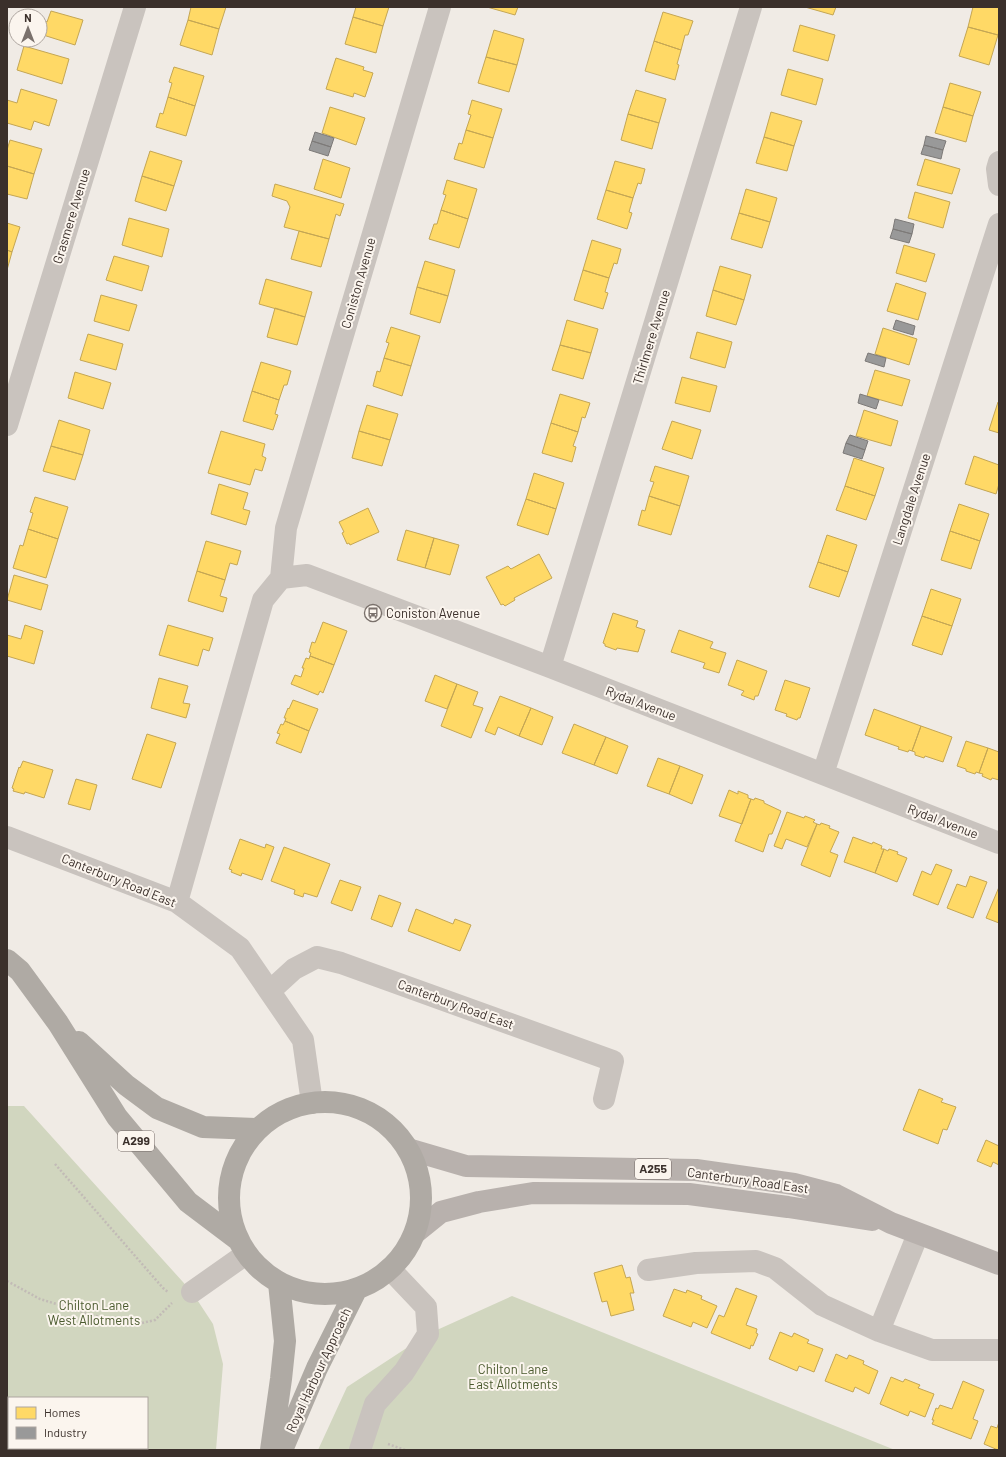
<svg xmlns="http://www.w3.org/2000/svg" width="1006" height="1457" font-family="Barlow,sans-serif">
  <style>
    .garden { fill: #d1d6bf; fill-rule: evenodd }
    .homes { fill: #ffd966; stroke: #c4a654 }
    .industry { fill: #999; stroke: #7d7a78 }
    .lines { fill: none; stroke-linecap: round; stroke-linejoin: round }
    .path { stroke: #c2bbb6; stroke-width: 2.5; stroke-dasharray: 2 2; stroke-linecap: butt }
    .minor { stroke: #c9c3be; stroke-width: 22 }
    .major { stroke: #b8b1ad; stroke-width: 22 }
    .highway { stroke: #afaaa4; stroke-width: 22 }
    .labels { text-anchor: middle; stroke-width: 4; stroke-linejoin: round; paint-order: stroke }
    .shield { fill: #fbf5ee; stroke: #756b66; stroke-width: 1 }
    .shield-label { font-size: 12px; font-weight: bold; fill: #3b302b }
    .street-label { font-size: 13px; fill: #3b302b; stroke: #fbf5ee }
    .poi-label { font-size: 13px; fill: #3b302b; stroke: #fbf5ee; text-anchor: start }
    .park-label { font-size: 13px; fill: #4a5a2e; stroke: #fbf5ee }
  </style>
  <rect width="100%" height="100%" fill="#f0ebe5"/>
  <path class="garden" d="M7 1106H24L192 1292 213 1324 223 1364 216 1450H7ZM9 1398H147V1448H9Z
    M512 1296 895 1450H318L347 1387 428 1334Z"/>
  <path class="homes" d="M191 7H226L219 29 188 20Z
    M356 7H389L383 26 353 17Z
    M487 7H518L515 15Z
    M805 7H836L833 15Z
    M973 7H999V31L998 35 968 27Z
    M51 11 83 20 75 45 40 34V19L47 22Z
    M663 12 693 21 688 35H685L681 50 654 41Z
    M353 17 383 26 376 53 345 44Z
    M188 20 219 29 212 55 180 45Z
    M800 25 835 35 828 61 793 51Z
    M968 27 998 35 989 65 959 56Z
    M494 30 524 39 517 65 486 57Z
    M654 41 681 50 677 64 679 65 675 80 645 71Z
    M24 46 69 59 62 84 17 70Z
    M486 57 517 65 509 92 478 83Z
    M336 58 364 67 363 70 373 73 365 97 354 93 353 97 326 89Z
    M174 67 204 76 195 106 168 97 172 83 169 82Z
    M788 69 823 79 816 105 781 95Z
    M950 83 981 92 973 116 943 107Z
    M21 89 57 100 49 126 34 121 31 130 7 123V100L17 103Z
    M636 90 666 99 659 123 628 114Z
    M168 97 195 106 186 136 156 127 160 113 163 114Z
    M472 100 502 109 493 138 466 130 471 115 468 114Z
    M330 107 365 118 356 145 322 133Z
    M943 107 973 116 966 142 935 133Z
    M771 112 802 121 794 146 764 137Z
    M628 114 659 123 652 149 621 140Z
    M466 130 493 138 484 168 454 159 459 143 462 144Z
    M764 137 794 146 787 171 756 163Z
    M10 140 42 149 34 174 7 166V150Z
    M150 151 182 161 174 186 142 176Z
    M323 159 350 168 341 198 314 189Z
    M925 159 960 169 952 194 917 185Z
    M615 161 645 169 641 184 638 183 633 198 606 190Z
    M7 166 34 174 27 199 7 194Z
    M142 176 174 186 166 211 135 201Z
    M447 180 477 189 468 219 441 210 446 195 443 194Z
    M275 184 344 204 340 216 336 214 329 239 284 227 290 207 287 201 272 196Z
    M746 189 777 198 770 222 739 213Z
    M606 190 633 198 629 212 632 213 627 229 597 219Z
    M915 192 950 202 943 228 908 218Z
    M441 210 468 219 459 248 429 239 434 224H437Z
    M739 213 770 222 762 248 731 239Z
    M129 218 169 229 162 257 122 245Z
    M7 223 20 227 12 252 7 250Z
    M299 231 329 239 321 267 291 259Z
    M592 240 621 249 617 264 614 263 609 278 583 270Z
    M904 245 935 254 926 282 896 273Z
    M7 250 12 252 7 270Z
    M114 256 149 266 142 291 106 280Z
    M425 261 455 270 448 296 417 287Z
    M720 266 751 275 744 300 713 290Z
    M583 270 609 278 605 292 608 293 603 309 574 300Z
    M266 279 312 292 305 317 259 304Z
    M896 283 926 293 918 320 887 311Z
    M417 287 448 296 440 323 410 314Z
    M713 290 744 300 736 325 706 316Z
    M101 295 137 305 129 331 94 321Z
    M275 308 305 317 297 345 267 337Z
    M567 320 598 329 591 353 560 345Z
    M391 327 420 336 411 366 384 358 389 343 386 342Z
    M883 328 917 339 909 365 875 354Z
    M697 332 732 342 725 368 690 358Z
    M88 334 123 344 116 370 80 360Z
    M560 345 591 353 583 379 552 370Z
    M384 358 411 366 402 396 373 386 377 371 380 372Z
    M261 362 291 371 287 385H284L279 400 252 391Z
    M875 370 910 380 902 406 867 396Z
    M75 372 111 383 103 409 68 398Z
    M682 377 717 386 710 412 675 403Z
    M252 391 279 400 275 414 278 415 273 430 243 421Z
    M560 394 590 403 585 418 582 417 578 432 551 423Z
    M998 402H999V433L989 430Z
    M367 405 398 414 390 440 359 431Z
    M864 410 898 421 891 446 856 436Z
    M59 420 90 430 83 455 51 446Z
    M672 421 701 430 692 459 662 449Z
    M551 423 578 432 573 446 576 447 572 462 542 453Z
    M221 431 265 444 262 456 266 458 262 471 255 469 250 485 208 473Z
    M359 431 390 440 382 466 352 458Z
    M51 446 83 455 75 480 43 471Z
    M974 456 999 465V484L996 494 965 484Z
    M854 458 884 468 875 496 845 486Z
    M655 466 689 476 680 506 649 496 654 482 650 481Z
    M534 473 564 483 556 509 526 499Z
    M219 484 248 493 243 509 250 511 246 525 211 514Z
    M845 486 875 496 866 520 836 510Z
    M649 496 680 506 671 535 638 525 642 510 645 511Z
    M35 497 68 507 58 539 28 529 33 513 30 512Z
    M526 499 556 509 548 535 517 525Z
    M959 504 989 514 980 541 950 531Z
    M368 508 379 532 350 545 349 543 347 544 342 533 344 532 339 522Z
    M28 529 58 539 46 578 13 568 20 545 23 546Z
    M406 530 434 538 425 568 397 560Z
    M950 531 980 541 971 569 941 560Z
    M827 535 857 545 848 572 818 562Z
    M434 538 459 545 450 575 425 568Z
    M206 541 241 551 237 565 230 563 225 580 197 571Z
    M539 554 552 578 514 598 515 600 505 606 503 604 501 605 486 577 508 566 511 569Z
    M818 562 848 572 839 597 809 587Z
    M197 571 225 580 220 596 227 598 223 612 188 601Z
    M14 575 48 585 41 610 7 600Z
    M931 589 961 599 952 626 922 616Z
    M613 613 638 621 636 627 645 630 638 652 617 648 616 650 605 646V644L603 643Z
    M922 616 952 626 942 655 912 645Z
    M323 622 347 631 334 665 310 656 311 653 309 652 312 642 315 643Z
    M25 625 43 631 34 664 7 656V635L21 639Z
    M168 625 213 638 209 651 203 649 198 666 159 655Z
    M679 630 713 642 710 648 726 653 719 673 703 668 705 663 671 652Z
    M310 656 334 665 323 693 320 691 318 695 291 684 295 675 301 677 304 668H302L306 658 309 659Z
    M737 660 767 671 758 696H755L754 700 741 695 744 691 728 685Z
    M435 675 457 684 447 709 425 701Z
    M159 678 188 686 183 703 190 704 186 718 151 708Z
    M785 680 810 688 800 718H798L797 720 786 716 787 714 775 710Z
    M457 684 478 692 473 705 483 708 471 738 441 726Z
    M500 696 531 708 519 736 498 727 495 735 485 731Z
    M293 700 318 709 309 731 285 721 286 718H284L288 708 289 709Z
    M531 708 553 717 542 745 519 736Z
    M874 709 921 726 912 751 909 750 908 752 898 749 899 747 865 735Z
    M285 721 309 731 301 753 276 743 280 734 277 733 281 724 283 725Z
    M574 724 606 737 594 765 562 753Z
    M921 726 952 737 943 762 925 756 924 758 915 755V752L912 751Z
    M147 734 176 743 161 788 132 779Z
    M606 737 628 746 617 774 594 765Z
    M966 741 988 748 979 773 976 772 975 774 966 771V769L957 766Z
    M988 748 999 752V780L992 778 991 780 982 776 983 774 979 773Z
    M658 758 680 766 669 794 647 786Z
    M23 761 53 770 44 798 25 792 24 794 13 791 14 789 12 788 19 767 20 768Z
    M680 766 703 775 692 804 669 794Z
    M76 779 97 785 90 810 68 804Z
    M729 790 738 794V791L748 795V798L751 799 742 824 719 816Z
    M755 798 764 801V803L781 811 772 834H769L763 852 735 841 751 799 754 800Z
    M787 812 804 818 805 816 815 820 813 822 817 824 807 847 786 839 782 849 774 846Z
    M821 823 830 826 829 828 839 832 830 852 838 855 830 877 801 865 817 824 820 825Z
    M853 837 872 844 873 842 882 846 881 849H884L875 873 844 862Z
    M240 839 265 848 266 844 274 847 262 880 242 873 241 876 231 872 232 870 229 869Z
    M284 847 330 864 317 897 304 893 303 897 294 894 295 890 271 881Z
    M884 849 888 851 889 849 898 852 897 854 907 858 897 882 875 873Z
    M936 864 952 870 938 905 913 895 922 871 931 875Z
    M970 876 987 882 973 918 947 908 957 884 966 887Z
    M340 880 361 887 352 911 331 903Z
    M999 887V923L986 918Z
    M379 895 401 903 392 927 371 919Z
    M416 909 453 924 455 919 471 925 460 951 408 931Z
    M919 1089 943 1099 941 1102 956 1107 947 1130 943 1129 938 1144 903 1130Z
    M986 1140 999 1146V1165L993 1162 991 1167 977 1161Z
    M622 1265 626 1278 630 1277 634 1293H630L634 1310 611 1316 607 1301 602 1302 594 1273Z
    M736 1288 757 1296 746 1325 757 1329 756 1333 758 1334 753 1346 751 1345 750 1349 711 1333 719 1315 724 1317Z
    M674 1289 686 1293 687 1290 702 1296 701 1299 717 1306 707 1328 693 1322 691 1327 663 1316Z
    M780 1332 792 1337 794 1333 809 1340 807 1343 823 1349 814 1372 799 1366 797 1371 769 1359Z
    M836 1354 847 1359 849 1355 864 1361 863 1364 878 1371 869 1394 855 1387 853 1392 825 1381Z
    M891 1377 903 1382 905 1379 920 1385 918 1388 934 1394 925 1417 910 1411 908 1416 880 1404Z
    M963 1381 984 1390 973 1419 978 1421 971 1439 932 1424 934 1420H932L936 1408 938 1409 940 1405 952 1409Z
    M999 1422V1450H998L984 1444 991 1426 997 1428Z"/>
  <path class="industry" d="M315 132 334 138 331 147 312 141Z
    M926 136 946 141 943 150 924 145Z
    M312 141 331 147 328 156 309 150Z
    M924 145 943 150 941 159 921 154Z
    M895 219 914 224 912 234 893 229Z
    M893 229 912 234 909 243 890 238Z
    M896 320 915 326 913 335 893 329Z
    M868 353 886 358 884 367 865 361Z
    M860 394 879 400 876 409 858 403Z
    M850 435 868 441 865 450 846 443Z
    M846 443 865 450 862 459 843 453Z"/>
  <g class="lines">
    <path class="path" d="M55 1164 163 1288 168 1292
      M7 1281 40 1299 129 1326 155 1320 172 1303
      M388 1444 405 1450"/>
    <path class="minor" d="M999 162 997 169 999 185
      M7 425 135 7
      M281 578 307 575 550 667 999 843
      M550 667 751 7
      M823 774 999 224
      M7 837 177 902 240 948 303 1040 312 1103
      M177 902 263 600 281 578 286 528 440 7
      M270 991 294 969 317 957 341 963 613 1061 604 1099
      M648 1270 696 1263 756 1261 775 1268 822 1305 879 1331 932 1350H999
      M192 1292 246 1254
      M879 1331 918 1234
      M360 1450 375 1404 404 1372 428 1334 426 1307 390 1269"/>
    <path class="major" d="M408 1149 466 1166 696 1170 794 1184 836 1195 891 1223 999 1264
      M415 1233 441 1212 479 1202 533 1193 689 1194 788 1207 872 1220"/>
    <path class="highway" d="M7 960 20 971 58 1023 117 1117 188 1202 237 1239
      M79 1042 126 1085 157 1108 203 1127 257 1129
      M229 1198a96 96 0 1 1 192 0a96 96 0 1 1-192 0Z
      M271 1450 281 1379 285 1341 279 1283
      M282 1450 317 1368 356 1290"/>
  </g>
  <defs>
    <g id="bus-ring" transform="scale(0.9)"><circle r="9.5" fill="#fbf5ee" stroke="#7a716c" stroke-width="1.5"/><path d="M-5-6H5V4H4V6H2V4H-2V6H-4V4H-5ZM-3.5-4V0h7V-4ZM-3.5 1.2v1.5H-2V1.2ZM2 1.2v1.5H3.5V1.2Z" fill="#7a716c"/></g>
  </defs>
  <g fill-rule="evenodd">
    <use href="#bus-ring" x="373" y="613"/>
  </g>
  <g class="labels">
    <g class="shield">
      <rect x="118" y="1131" width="36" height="20" rx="3"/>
      <rect x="635" y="1159" width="36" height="20" rx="3"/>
    </g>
    <g class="shield-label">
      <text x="136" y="1145">A299</text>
      <text x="653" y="1173">A255</text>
    </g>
    <g class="street-label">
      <text transform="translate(71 216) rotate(-73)" y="5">Grasmere Avenue</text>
      <text transform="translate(358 283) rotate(-74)" y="5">Coniston Avenue</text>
      <text transform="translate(651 337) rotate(-73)" y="5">Thirlmere Avenue</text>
      <text transform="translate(911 499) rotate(-72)" y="5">Langdale Avenue</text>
      <text transform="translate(641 703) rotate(21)" y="5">Rydal Avenue</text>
      <text transform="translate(943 821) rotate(21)" y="5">Rydal Avenue</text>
      <text transform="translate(119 880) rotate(22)" y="5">Canterbury Road East</text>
      <text transform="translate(456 1004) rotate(20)" y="5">Canterbury Road East</text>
      <text transform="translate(748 1180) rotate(8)" y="5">Canterbury Road East</text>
      <text transform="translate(318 1370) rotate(-65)" y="5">Royal Harbour Approach</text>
    </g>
    <g class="poi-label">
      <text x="386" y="618">Coniston Avenue</text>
    </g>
    <g class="park-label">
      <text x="94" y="1310">Chilton Lane<tspan x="94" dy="15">West Allotments</tspan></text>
      <text x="513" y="1374">Chilton Lane<tspan x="513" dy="15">East Allotments</tspan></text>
    </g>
  </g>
  <rect width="1006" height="1457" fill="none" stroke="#3b302b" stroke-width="16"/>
  <rect x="8" y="1397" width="140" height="52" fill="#fbf5ee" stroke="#aea6a0"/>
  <rect x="16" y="1407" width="20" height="12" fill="#ffd966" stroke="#aea6a0"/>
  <text x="44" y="1417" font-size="12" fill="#3b302b">Homes</text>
  <rect x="16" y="1427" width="20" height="12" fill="#999999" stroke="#aea6a0"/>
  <text x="44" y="1437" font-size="12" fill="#3b302b">Industry</text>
  <g transform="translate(28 28)"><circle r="19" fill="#fbf5ee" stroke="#aea6a0"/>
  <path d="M0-3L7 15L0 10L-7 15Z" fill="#7a716c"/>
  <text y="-6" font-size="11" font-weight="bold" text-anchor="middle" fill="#3b302b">N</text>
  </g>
</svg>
